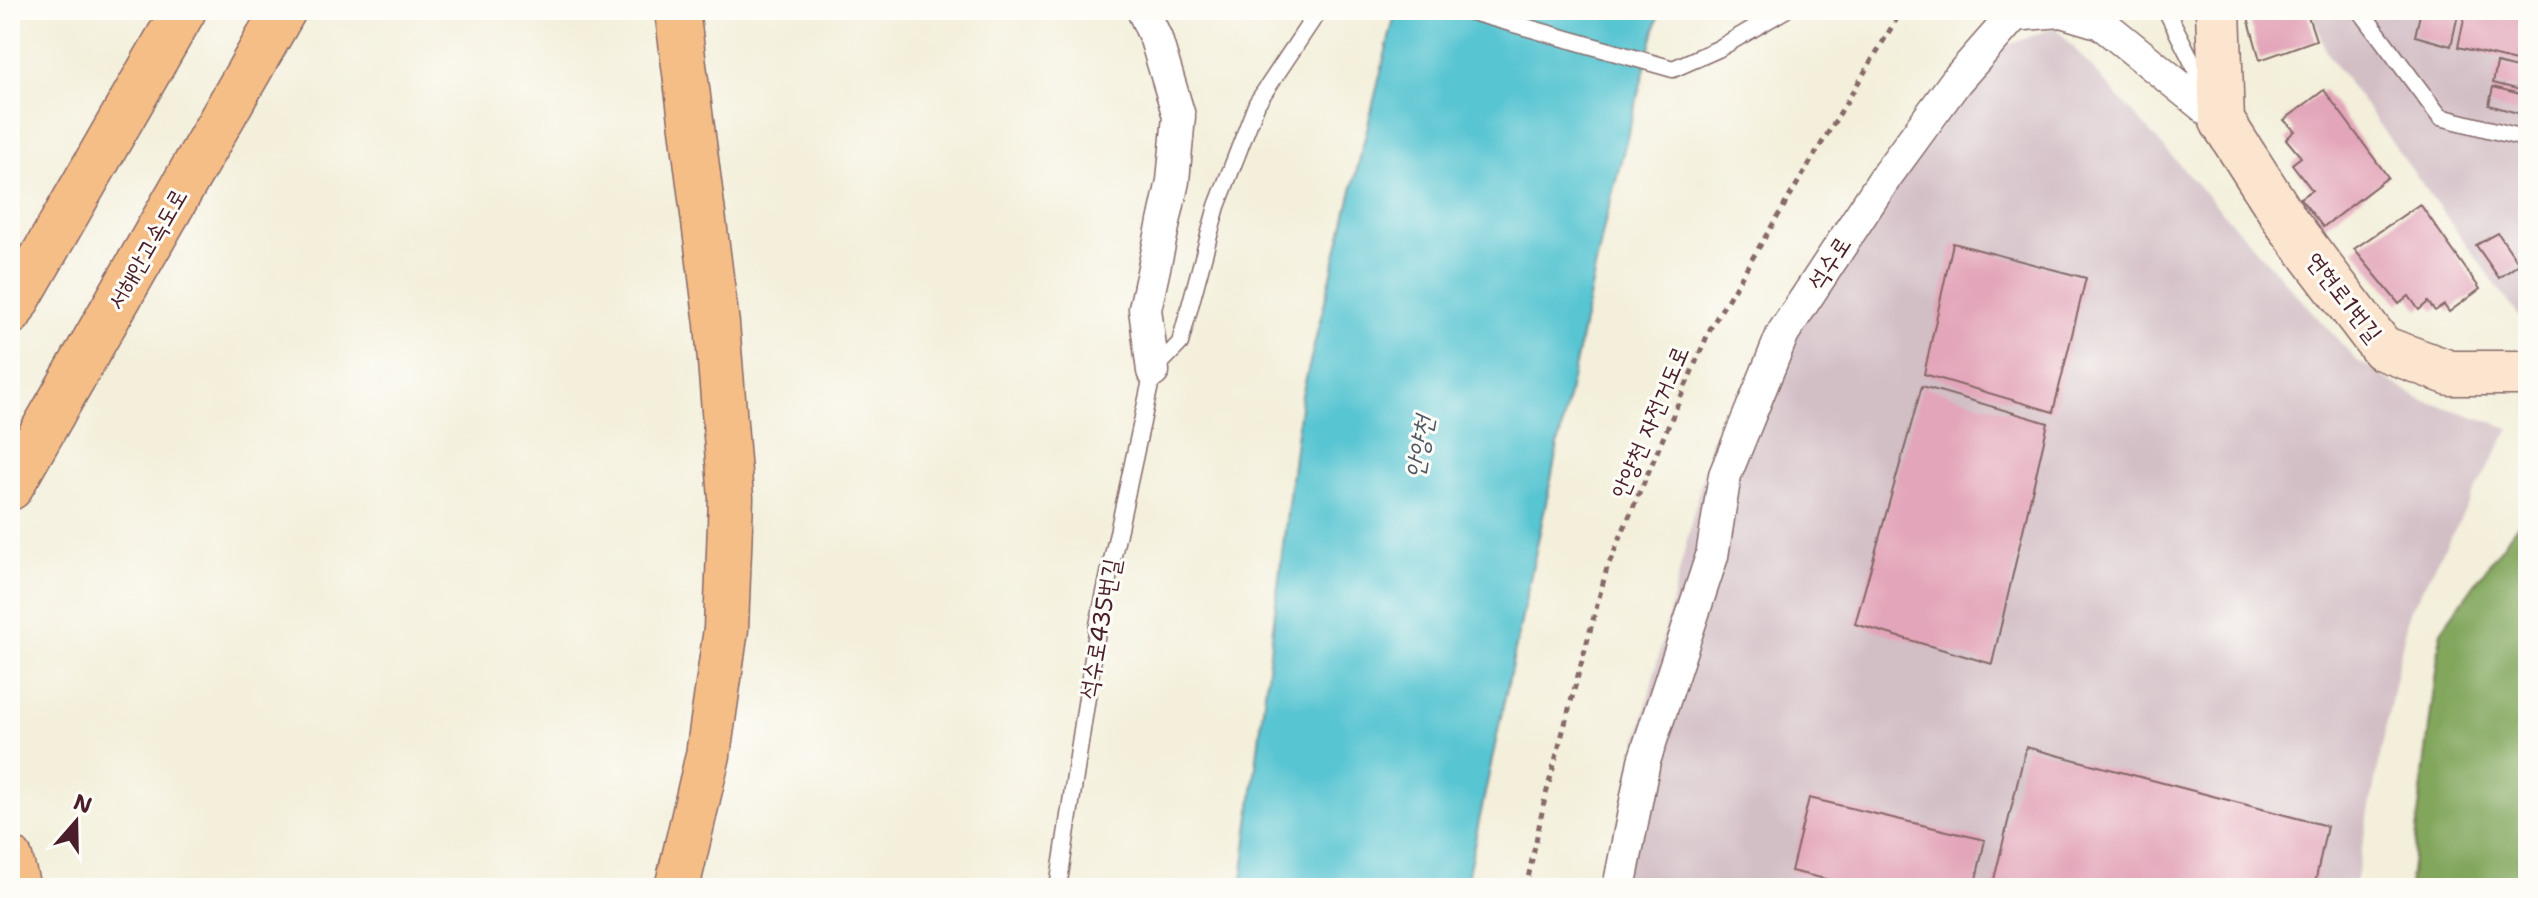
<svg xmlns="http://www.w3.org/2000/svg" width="2538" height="898" font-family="'Shantell Sans','Poor Story',sans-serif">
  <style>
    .industrial { fill: #d2bec5 }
    .forest { fill: #81a65c; stroke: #666244; stroke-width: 2 }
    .water { fill: #59c5d2; stroke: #52727e; stroke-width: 2 }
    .building { fill: #e3a5b9 }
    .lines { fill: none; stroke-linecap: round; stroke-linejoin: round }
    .lane-casing { stroke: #856868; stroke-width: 19 }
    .street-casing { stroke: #856868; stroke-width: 35 }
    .secondary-casing { stroke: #856868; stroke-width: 47 }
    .highway-casing { stroke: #856868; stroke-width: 47 }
    .path { stroke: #856868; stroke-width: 5; stroke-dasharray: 6 6; stroke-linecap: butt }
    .lane { stroke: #fff; stroke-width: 16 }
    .street { stroke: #fff; stroke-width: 32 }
    .secondary { stroke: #fbe5cf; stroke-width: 44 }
    .highway { stroke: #f6be87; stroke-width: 44 }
    .labels { text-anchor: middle; stroke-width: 6; stroke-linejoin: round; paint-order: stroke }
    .street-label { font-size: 24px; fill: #4a1f2b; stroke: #fdfcf7 }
    .water-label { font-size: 26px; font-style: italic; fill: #4f5965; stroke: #fdfcf7 }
  </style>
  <rect width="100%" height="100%" fill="#fdfcf7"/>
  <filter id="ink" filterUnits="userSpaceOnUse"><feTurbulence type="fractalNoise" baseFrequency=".0125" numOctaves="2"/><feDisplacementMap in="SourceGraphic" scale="16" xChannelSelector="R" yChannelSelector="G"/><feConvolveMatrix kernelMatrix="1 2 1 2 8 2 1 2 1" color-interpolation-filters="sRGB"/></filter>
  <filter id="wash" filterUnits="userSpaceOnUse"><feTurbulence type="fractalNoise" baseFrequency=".006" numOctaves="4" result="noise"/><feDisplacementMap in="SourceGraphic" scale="32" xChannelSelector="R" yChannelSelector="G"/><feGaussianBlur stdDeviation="1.8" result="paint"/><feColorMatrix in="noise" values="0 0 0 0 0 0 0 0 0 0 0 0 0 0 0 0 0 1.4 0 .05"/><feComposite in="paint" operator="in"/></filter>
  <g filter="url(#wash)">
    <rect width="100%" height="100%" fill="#f3efda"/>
    <path class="industrial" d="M2311 10H2528V329L2326 52Z
      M2055 27 2356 360 2419 399 2510 428 2408 615 2354 888H1602L1712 438 1998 49Z"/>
    <path class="forest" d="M2528 519V888H2409L2441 631 2520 521Z"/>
    <path class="water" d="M1396 10H1660L1605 222 1465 888H1241L1301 399Z"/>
    <g id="blocks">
      <path class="building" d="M2246 10H2306L2316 40 2260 60Z
        M2421 10H2459L2451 46 2415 36Z
        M2466 10H2528V64L2458 47Z
        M2497 63 2528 71V92L2493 83Z
        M2493 87 2528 96V116L2489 105Z
        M2324 90 2388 177 2323 227 2300 198 2312 190 2292 164 2301 157 2286 139 2295 131 2284 120Z
        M2420 204 2480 289 2449 312 2444 305 2435 311 2428 302 2419 310 2409 296 2399 304 2354 249Z
        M2498 233 2519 264 2499 278 2476 245Z
        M1953 243 2086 278 2053 412 1924 374Z
        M1922 386 2048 423 1992 664 1855 624Z
        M2026 747 2327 826 2314 888H1992Z
        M1809 798 1985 840 1974 888H1864L1791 871Z"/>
    </g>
  </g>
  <g filter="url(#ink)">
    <use href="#blocks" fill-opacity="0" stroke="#856868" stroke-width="2"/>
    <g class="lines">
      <g class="lane-casing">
        <path id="lane" d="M1465 10 1673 69 1718 49 1785 10
          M2166 10 2207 91
          M2360 10 2440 117 2528 139
          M1058 888 1098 625 1153 371 1180 343 1217 206 1257 103 1319 10"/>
      </g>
      <g class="street-casing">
        <path id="street" d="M1143 10 1156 39 1179 116 1173 181 1145 309 1153 371
          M1619 888 1644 761 1712 556 1725 475 1783 333 1887 175 1956 81 2014 15 2061 11 2101 23 2222 121"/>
      </g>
      <g class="secondary-casing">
        <path id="secondary" d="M2218 10 2222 121 2288 224 2382 348 2450 373H2528"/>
      </g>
      <g class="highway-casing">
        <path id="highway" d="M10 313 184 10
          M10 488 284 10
          M10 858 18 888
          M677 888 708 755 726 629 731 498 717 324 677 10"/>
      </g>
      <path class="path" d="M1526 888 1545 798 1607 568 1711 327 1902 10"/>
      <use href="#lane" class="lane"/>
      <use href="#street" class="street"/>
      <use href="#secondary" class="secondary"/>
      <use href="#highway" class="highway"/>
    </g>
  </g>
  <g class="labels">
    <g class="street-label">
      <text transform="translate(147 249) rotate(-60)" y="8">서해안고속도로</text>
      <text transform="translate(1829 263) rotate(-57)" y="8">석수로</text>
      <text transform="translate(2344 297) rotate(52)" y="8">연현로1번길</text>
      <text transform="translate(1650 422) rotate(-67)" y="8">안양천 자전거도로</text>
      <text transform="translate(1100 629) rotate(-80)" y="8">석수로435번길</text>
    </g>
    <g class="water-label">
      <text transform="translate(1419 447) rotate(-80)" y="9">안양천</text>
    </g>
  </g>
  <rect width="2538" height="898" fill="none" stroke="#fdfcf7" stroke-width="40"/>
  <g transform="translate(76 822) rotate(20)" stroke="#fdfcf7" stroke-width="6" paint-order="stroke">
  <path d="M0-6L14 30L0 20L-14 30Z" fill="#4a1f2b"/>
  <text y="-12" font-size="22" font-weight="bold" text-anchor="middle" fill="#4a1f2b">N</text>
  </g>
</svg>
